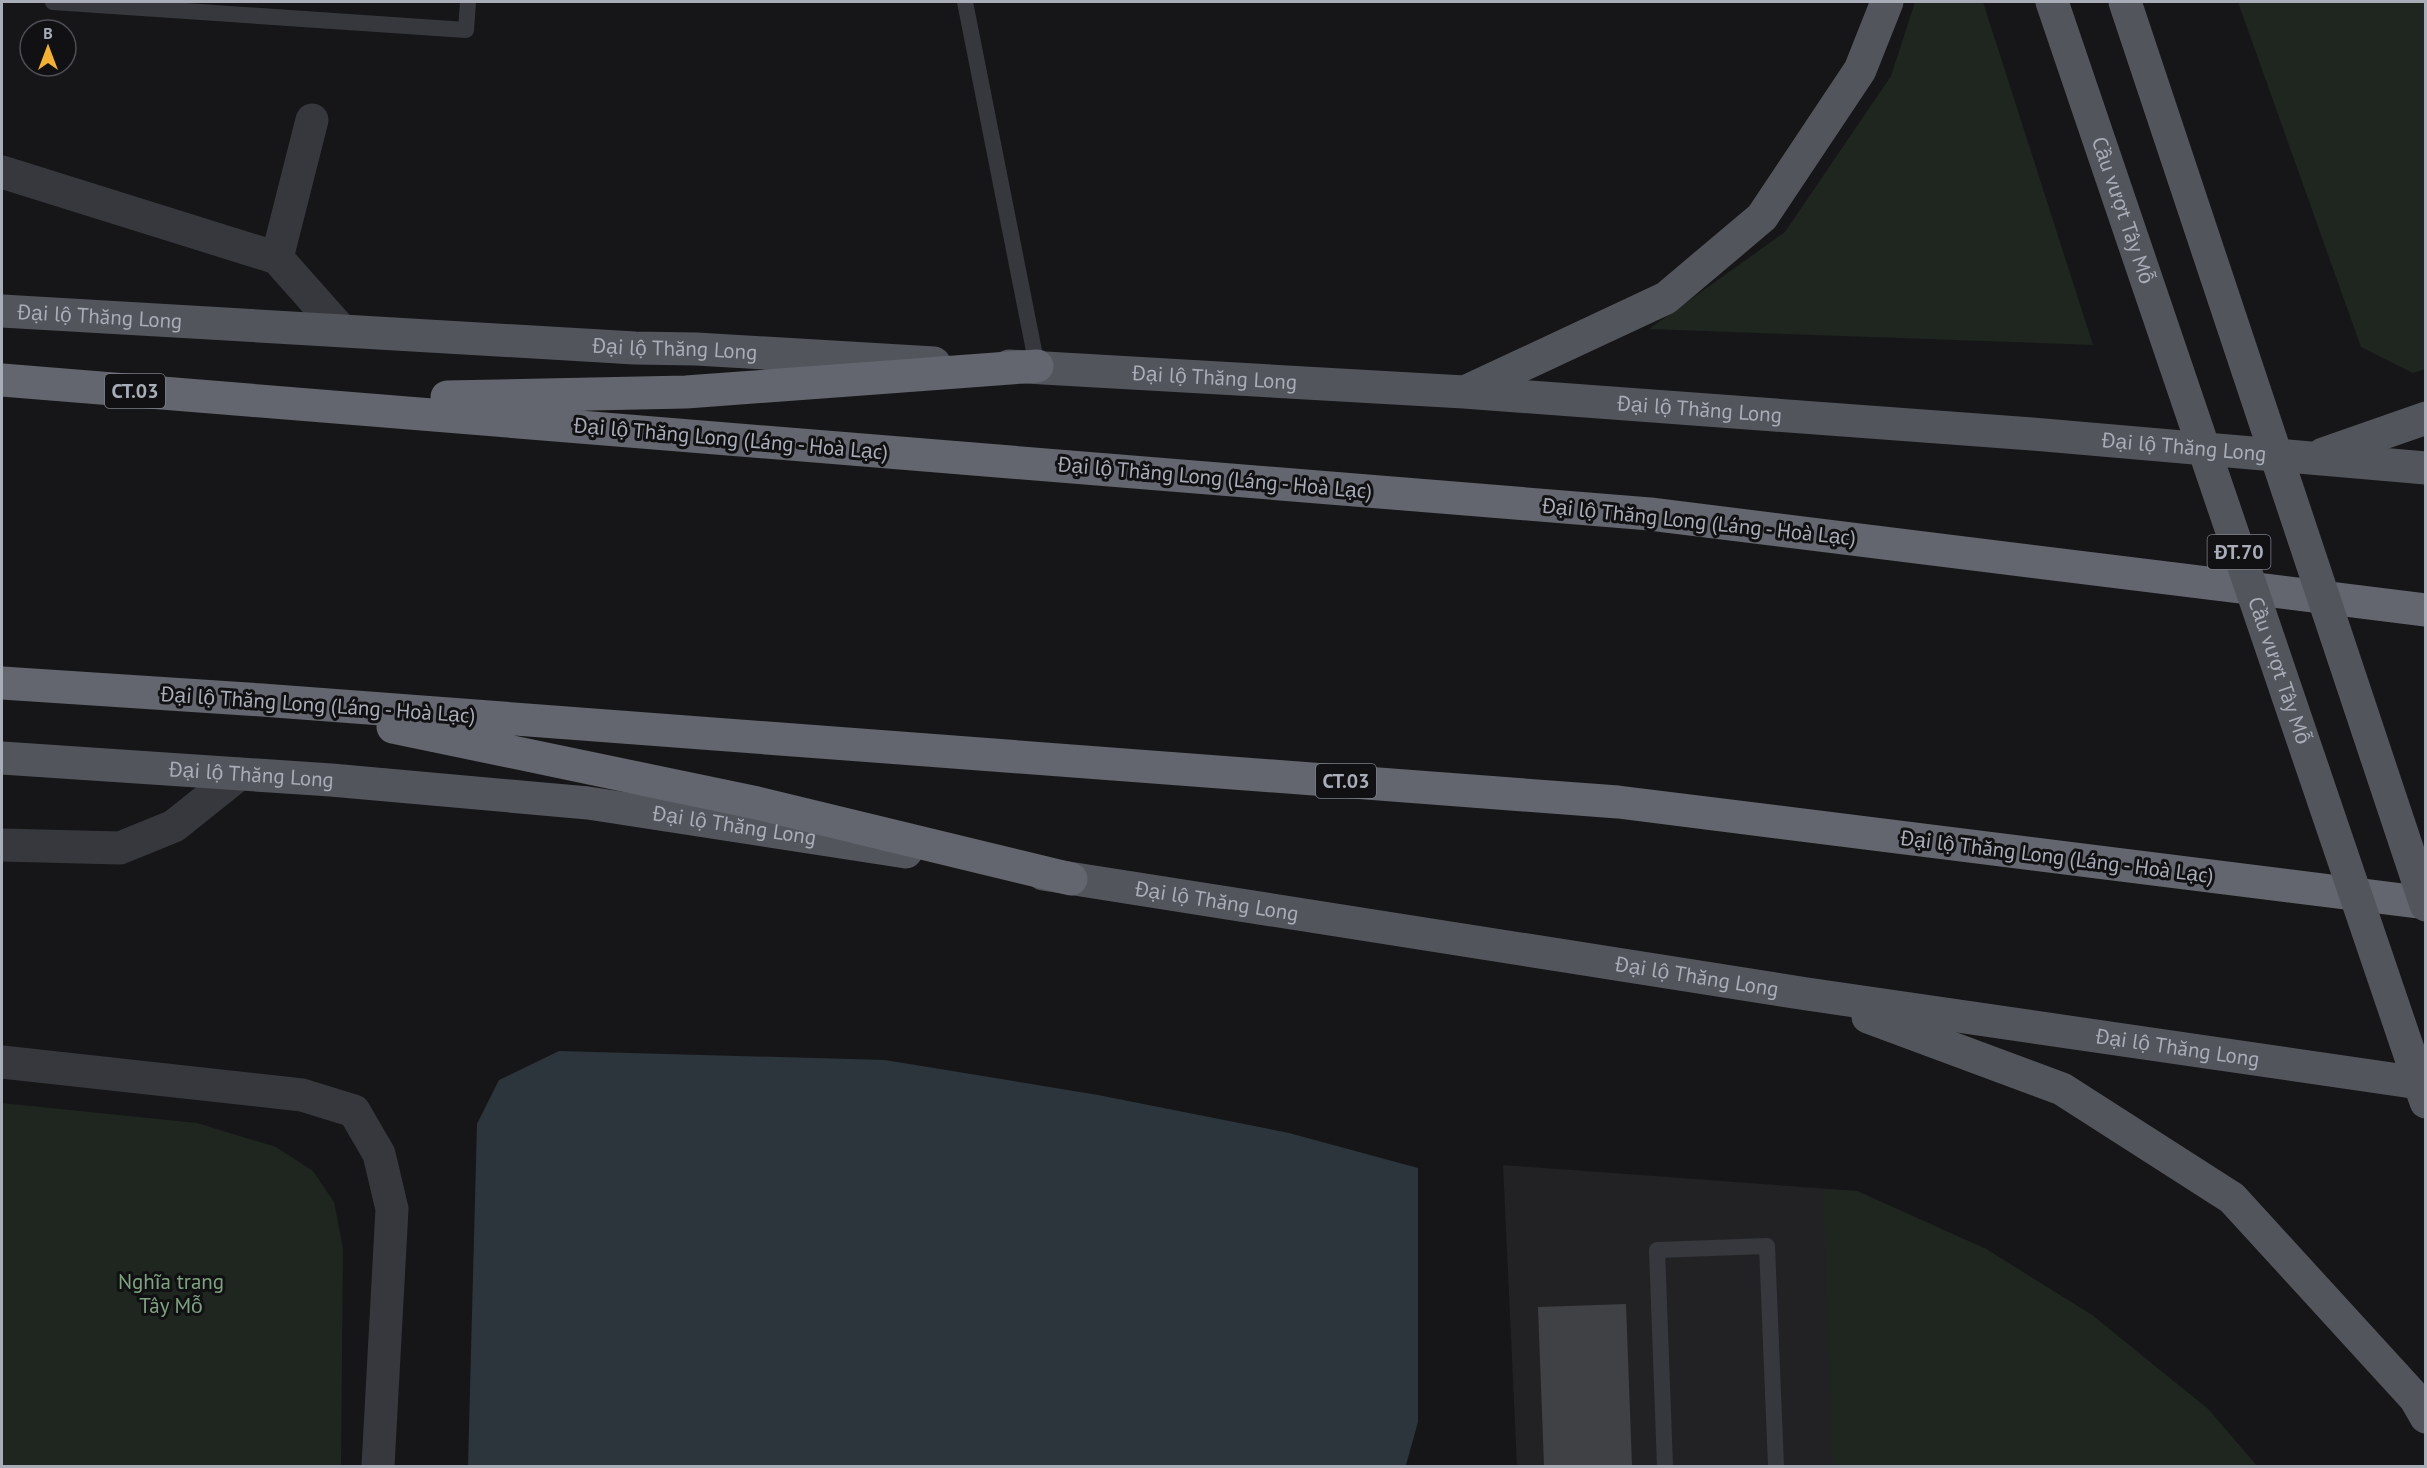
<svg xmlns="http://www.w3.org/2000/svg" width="2427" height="1468" font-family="'PT Sans',sans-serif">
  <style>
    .built { fill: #222225 }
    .green { fill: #1e261f }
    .water { fill: #2c353c }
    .building { fill: #404145 }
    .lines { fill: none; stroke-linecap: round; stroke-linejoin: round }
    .service { stroke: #37383d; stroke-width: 16 }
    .minor { stroke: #37383d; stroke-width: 33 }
    .tertiary { stroke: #37383d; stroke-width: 33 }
    .primary { stroke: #53555c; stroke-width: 33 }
    .motorway { stroke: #63666e; stroke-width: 33 }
    .primary-bridge { stroke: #53555c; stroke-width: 33 }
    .labels { text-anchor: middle; stroke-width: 6; stroke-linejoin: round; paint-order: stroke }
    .shield { fill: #111113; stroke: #7b7e86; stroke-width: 1.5 }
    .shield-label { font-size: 20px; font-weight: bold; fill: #a8adb8 }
    .street-label { font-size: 21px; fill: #a8adb8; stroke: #111113 }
    .park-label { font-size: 21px; fill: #7fa381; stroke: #111113 }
  </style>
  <rect width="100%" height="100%" fill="#161618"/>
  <path class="built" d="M1503 1165 1857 1191 1986 1249 2092 1315 2208 1409 2257 1466H1517Z"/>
  <path class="green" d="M1915 2H1983L2093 345 1649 329 1785 232 1891 76Z
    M2238 2H2425V369L2413 373 2361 347Z
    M2 1103 197 1123 276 1147 313 1171 334 1202 343 1248 341 1466H2Z
    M1823 1189 1857 1191 1986 1249 2092 1315 2208 1409 2257 1466H1833Z"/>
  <path class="water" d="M559 1051 885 1060 1098 1095 1289 1133 1418 1168V1422L1406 1465 1395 1466H468L477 1124 499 1080Z"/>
  <path class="building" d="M1626 1304 1632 1466H1544L1538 1307Z"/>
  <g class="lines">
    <path class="service" d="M53 2 466 30 468 2
      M965 2 1037 366
      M1665 1466 1657 1250 1767 1246 1776 1466"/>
    <path class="minor" d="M2 172 277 258 340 329
      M277 258 312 120"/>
    <path class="tertiary" d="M2 845 120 848 174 826 239 774
      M2 1062 302 1095 354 1111 379 1154 392 1209 378 1466"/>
    <g class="primary">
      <path id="s1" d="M2 311 635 348 696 349 934 363"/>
      <path id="s2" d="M1009 366 1464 392 2032 434 2426 468"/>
      <path d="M1467 391 1666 298 1762 217 1860 70 1887 2"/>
      <path d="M2323 454 2426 418"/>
      <path id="s3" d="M2 758 331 780 588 803 906 852"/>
      <path id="s4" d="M1043 874 1807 994 2426 1084"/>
      <path d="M1868 1017 2062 1089 2232 1198 2415 1398 2426 1417"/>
    </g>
    <path class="motorway" d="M2 380 1650 514 2426 610
      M447 397 686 392 1037 366
      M2 683 262 700 1618 802 2426 903
      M393 727 757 803 1071 879"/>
    <g class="primary-bridge">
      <path id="s5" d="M2052 2 2426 1102"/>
      <path d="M2125 2 2426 905"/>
    </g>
  </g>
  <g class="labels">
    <g class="shield">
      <rect x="105" y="374" width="60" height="34" rx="4.5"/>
      <rect x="2207.5" y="535" width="63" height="34" rx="4.5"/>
      <rect x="1316" y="764" width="60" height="34" rx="4.5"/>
    </g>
    <g class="shield-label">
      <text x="135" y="398">CT.03</text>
      <text x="2239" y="559">ĐT.70</text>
      <text x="1346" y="788">CT.03</text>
    </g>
    <g class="street-label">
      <text dy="7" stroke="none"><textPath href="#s5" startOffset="220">Cầu vượt Tây Mỗ</textPath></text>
      <text dy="7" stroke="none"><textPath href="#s1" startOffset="98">Đại lộ Thăng Long</textPath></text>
      <text dy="7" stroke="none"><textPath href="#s1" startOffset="674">Đại lộ Thăng Long</textPath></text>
      <text dy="7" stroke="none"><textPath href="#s2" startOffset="206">Đại lộ Thăng Long</textPath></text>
      <text dy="7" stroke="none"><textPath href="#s2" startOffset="692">Đại lộ Thăng Long</textPath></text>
      <text transform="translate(731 439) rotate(5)" y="7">Đại lộ Thăng Long (Láng - Hoà Lạc)</text>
      <text dy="7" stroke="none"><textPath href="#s2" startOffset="1178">Đại lộ Thăng Long</textPath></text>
      <text transform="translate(1215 478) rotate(5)" y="7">Đại lộ Thăng Long (Láng - Hoà Lạc)</text>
      <text transform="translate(1699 522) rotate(6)" y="7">Đại lộ Thăng Long (Láng - Hoà Lạc)</text>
      <text dy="7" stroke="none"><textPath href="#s5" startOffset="706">Cầu vượt Tây Mỗ</textPath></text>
      <text transform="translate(318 705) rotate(4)" y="7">Đại lộ Thăng Long (Láng - Hoà Lạc)</text>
      <text dy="7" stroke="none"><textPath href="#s3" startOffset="250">Đại lộ Thăng Long</textPath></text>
      <text dy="7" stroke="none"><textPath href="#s3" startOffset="736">Đại lộ Thăng Long</textPath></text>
      <text transform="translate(2057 857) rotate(7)" y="7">Đại lộ Thăng Long (Láng - Hoà Lạc)</text>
      <text dy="7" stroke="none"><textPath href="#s4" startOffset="176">Đại lộ Thăng Long</textPath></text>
      <text dy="7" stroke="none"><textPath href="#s4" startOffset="662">Đại lộ Thăng Long</textPath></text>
      <text dy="7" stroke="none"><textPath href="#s4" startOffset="1148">Đại lộ Thăng Long</textPath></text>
    </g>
    <g class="park-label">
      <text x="171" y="1289">Nghĩa trang<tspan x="171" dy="24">Tây Mỗ</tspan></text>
    </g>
  </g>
  <rect width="2427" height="1468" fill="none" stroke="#a8adb8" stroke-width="6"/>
  <g transform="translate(48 48)"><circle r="28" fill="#111113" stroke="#4d4f55" stroke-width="1.5"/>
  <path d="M0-4.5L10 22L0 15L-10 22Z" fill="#f2b134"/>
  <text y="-9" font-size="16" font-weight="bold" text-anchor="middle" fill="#a8adb8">B</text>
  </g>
</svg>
